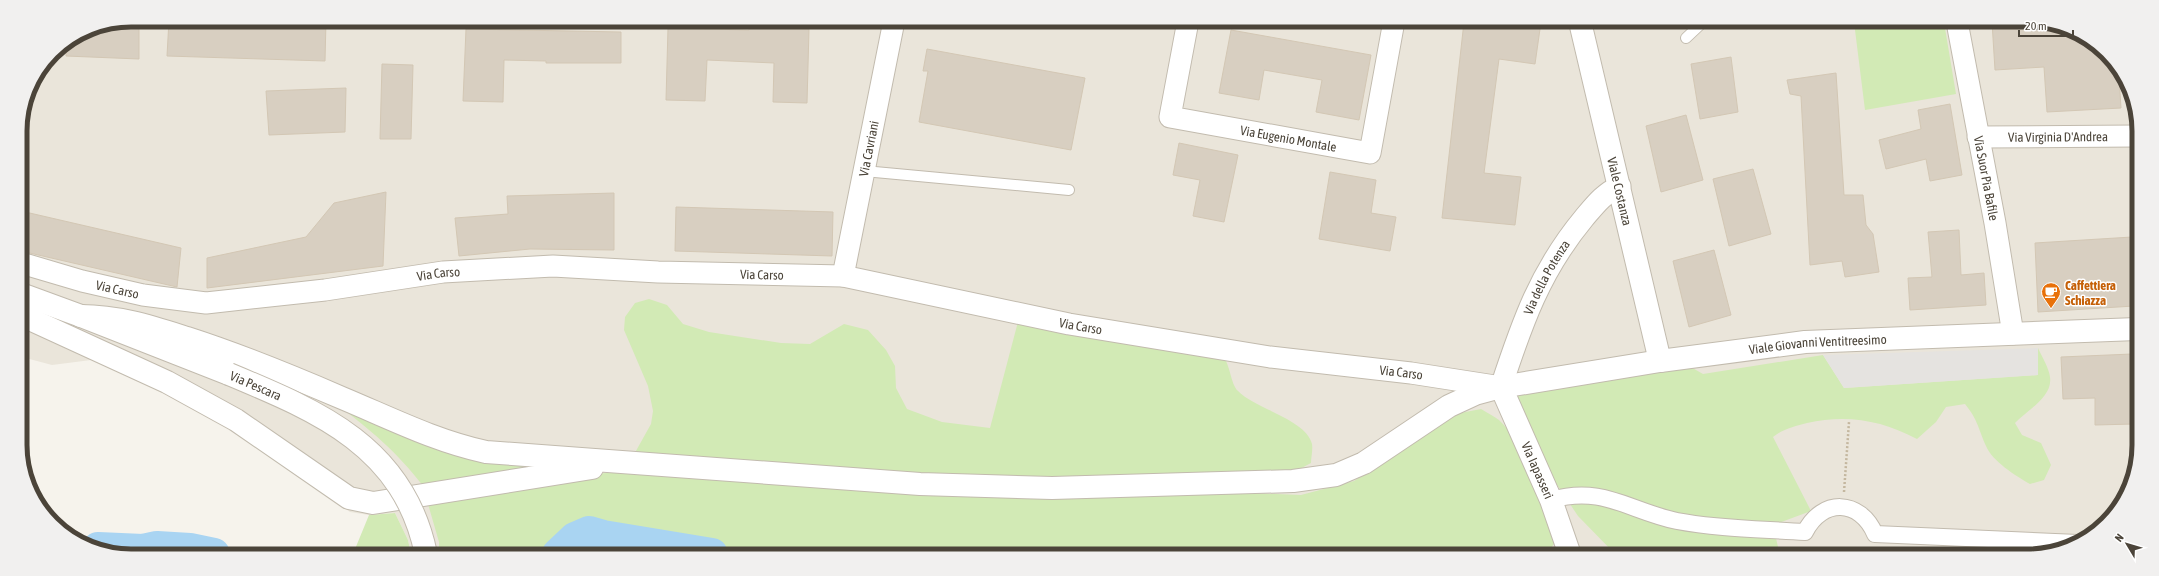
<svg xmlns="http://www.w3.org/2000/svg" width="2159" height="576" font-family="'Asap Condensed',sans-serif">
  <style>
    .residential { fill: #eae5da }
    .green { fill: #d2eab5 }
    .parking { fill: #e5e3e0 }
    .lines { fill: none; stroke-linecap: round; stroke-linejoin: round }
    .river { stroke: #a9d4f2; stroke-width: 32 }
    .building { fill: #d8cfc1; stroke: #d3c7b4 }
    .service-casing { stroke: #c2bbae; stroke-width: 12 }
    .pedestrian-casing { stroke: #c2bbae; stroke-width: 18 }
    .minor-casing { stroke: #c2bbae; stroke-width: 23 }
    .tertiary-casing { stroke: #c2bbae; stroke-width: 24 }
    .path { stroke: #c4b79f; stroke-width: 2.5; stroke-dasharray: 2 2; stroke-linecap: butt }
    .service { stroke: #fff; stroke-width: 10 }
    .pedestrian { stroke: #fff; stroke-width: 16 }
    .minor { stroke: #fff; stroke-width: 21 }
    .tertiary { stroke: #fff; stroke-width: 22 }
    .tertiary-bridge-casing { stroke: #c2bbae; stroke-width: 24; stroke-linecap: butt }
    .tertiary-bridge { stroke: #fff; stroke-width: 22 }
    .labels { text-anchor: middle; stroke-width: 3; stroke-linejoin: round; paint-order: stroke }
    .street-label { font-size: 13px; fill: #4b4439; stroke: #fff }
    .food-label { font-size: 13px; font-weight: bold; fill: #c56008; stroke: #fff; text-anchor: start }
    .rim { fill: none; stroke: #4b4439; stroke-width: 5 }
  </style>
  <rect width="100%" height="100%" fill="#f6f3ec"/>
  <path class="residential" d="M131 20 2050 22 2107 53 2137 110V467L2124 500 2101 529 2070 548 2035 556 411 554 408 540 395 513 369 515 350 512 210 415 99 359 52 365 22 357 20 124 29 89 53 52 89 28Z"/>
  <path class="green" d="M1768 22H1836L1769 27Z
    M1854 22H1944L1956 94 1865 110Z
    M649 299 667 305 683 324 709 332 781 343 810 344 844 324 868 330 886 350 895 366 896 388 907 409 942 422 990 428 1019 318 1222 355C1231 365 1230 383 1238 391 1255 409 1306 419 1312 444 1313 450 1311 458 1311 463L1294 472 1035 481 632 458 651 424 653 411 648 386 624 330 625 317 635 303Z
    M2038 348C2042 357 2049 368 2050 377 2053 397 2027 410 2015 423L2022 435 2041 443 2051 465 2044 480 2030 484C2016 476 1992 461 1986 446 1978 428 1978 420 1965 404L1946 407 1936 422 1917 439C1882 420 1846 414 1807 423 1795 426 1783 429 1773 437L1811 511 1773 525 1778 547 1800 548V556L1616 555 1578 516 1533 449 1513 390 1689 366 1703 374 1823 355 1844 388 2038 375Z
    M336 404 570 464 424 487C396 451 372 431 336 404Z
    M1481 409C1487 413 1494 416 1499 420 1531 451 1541 503 1554 544L1545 555 650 554C628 547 609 538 588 554H439V542L428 504 587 475 635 470 1301 495 1354 481 1403 449 1450 415Z
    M395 513 408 540 411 554H353L369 515Z"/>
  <path class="parking" d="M2038 348V375L1844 388 1823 355Z"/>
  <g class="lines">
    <path class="river" d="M98 548 143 550 157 547 190 549 214 554
      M558 554 575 538 589 532 603 536 712 554"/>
  </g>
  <path class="building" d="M131 20H139V59L66 56V44L89 28Z
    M169 20H326L325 61 167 56Z
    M1464 22H1541L1535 64 1499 59 1484 173 1521 177 1515 225 1442 218Z
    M1992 22H2027V26L2053 24 2107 53 2119 77 2121 108 2047 112 2044 67 1995 70Z
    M668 28 749 30V28L809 29 807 103 773 102 774 63 707 60 705 101 666 100Z
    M466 29 621 32V63H546V61L504 60 503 102 463 101Z
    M1231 30 1371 55 1359 120 1316 112 1322 80 1264 70 1259 100 1219 93Z
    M927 49 1085 78 1071 150 919 122 928 71H923Z
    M1731 57 1738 112 1700 119 1691 64Z
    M382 64 413 65 411 139H380Z
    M1836 73 1844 195H1863L1866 225 1873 234 1879 272 1845 277 1842 261 1810 265 1801 96 1790 94 1787 80Z
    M346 88 345 132 269 135 266 91Z
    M1950 104 1962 175 1930 181 1926 159 1886 169 1879 140 1921 129 1918 110Z
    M1686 115 1703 180 1661 192 1646 126Z
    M1179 143 1238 155 1224 222 1193 216 1200 180 1173 175Z
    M1753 169 1771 234 1729 246 1713 179Z
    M1330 172 1376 180 1371 213 1396 217 1390 251 1319 239Z
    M386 192 383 266 207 288V258L306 237 334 203Z
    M614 193V250L530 249 459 256 455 218 508 214 507 196Z
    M676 207 833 212 832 256 675 251Z
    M21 211 181 248 177 287 21 251Z
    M1959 230 1961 275 1984 273 1986 305 1910 310 1908 278 1932 277 1928 232Z
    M2132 237 2134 306 2038 312 2035 243Z
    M1714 250 1731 315 1689 327 1673 261Z
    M2132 354 2134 424 2095 425V398L2063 399 2061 357Z"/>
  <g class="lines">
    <g class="service-casing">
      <path id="service" d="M1686 38 1703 22
        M864 171 1069 190"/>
    </g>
    <g class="pedestrian-casing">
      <path id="pedestrian" d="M1551 500C1603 485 1629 511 1677 521 1719 529 1763 529 1805 532 1822 498 1860 499 1875 534L2078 543"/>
    </g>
    <g class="minor-casing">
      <g id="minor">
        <path id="s1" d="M1188 21 1170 117 1370 153 1394 21"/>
        <path id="s2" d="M1957 22 1995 223 2013 334"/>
        <path id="s3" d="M1978 137 2137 136"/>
        <path id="s4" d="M21 263 82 281 143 295 206 303 325 290 443 272 553 266 658 272 843 276 1069 324 1270 357 1411 373 1501 387C1522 323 1540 271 1584 218 1595 205 1604 193 1620 186"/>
        <path id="s5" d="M843 276 894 21"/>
      </g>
    </g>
    <g class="tertiary-casing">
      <g id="tertiary">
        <path id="s6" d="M1580 22 1660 361"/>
        <path d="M21 294 81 316 229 374"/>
        <path d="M21 315 167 382 236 420 349 498 373 503 592 468"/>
        <path id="s7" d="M81 316C119 316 152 327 187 338 240 355 291 376 342 398 390 418 435 441 486 452L920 484 1052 488 1293 481 1336 475 1364 463 1449 406 1475 394 1501 387 1660 361 1805 342 2137 329"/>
        <path id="s8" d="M1501 387 1551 500 1570 555"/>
      </g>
    </g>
    <path class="path" d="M1844 492 1849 422"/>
    <use href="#service" class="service"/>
    <use href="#pedestrian" class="pedestrian"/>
    <use href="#minor" class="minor"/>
    <use href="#tertiary" class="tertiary"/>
    <g class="tertiary-bridge-casing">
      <g id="tertiary-bridge">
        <path id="s9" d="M229 374C320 412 404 447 426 554"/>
      </g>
    </g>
    <use href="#tertiary-bridge" class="tertiary-bridge"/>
  </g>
  <defs>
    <g id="cafe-pin" transform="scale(1)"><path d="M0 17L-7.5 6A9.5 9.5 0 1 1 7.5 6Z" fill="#e8710a" stroke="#fff"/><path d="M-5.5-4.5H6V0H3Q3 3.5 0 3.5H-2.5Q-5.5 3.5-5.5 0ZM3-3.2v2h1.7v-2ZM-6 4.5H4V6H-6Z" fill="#fff"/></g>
  </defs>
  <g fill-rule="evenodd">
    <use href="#cafe-pin" x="2051" y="292"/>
  </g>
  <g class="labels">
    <g class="street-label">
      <text dy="5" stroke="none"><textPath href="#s3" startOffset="80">Via Virginia D'Andrea</textPath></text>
      <text dy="5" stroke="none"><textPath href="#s1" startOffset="218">Via Eugenio Montale</textPath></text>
      <text dy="5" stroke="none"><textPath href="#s5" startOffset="130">Via Cavriani</textPath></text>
      <text dy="5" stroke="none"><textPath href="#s2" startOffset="159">Via Suor Pia Bafile</textPath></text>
      <text dy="5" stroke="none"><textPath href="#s6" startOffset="174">Viale Costanza</textPath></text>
      <text dy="5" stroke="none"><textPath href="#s4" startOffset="424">Via Carso</textPath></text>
      <text dy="5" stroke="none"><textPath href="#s4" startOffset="748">Via Carso</textPath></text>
      <text dy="5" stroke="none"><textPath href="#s4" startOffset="1616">Via della Potenza</textPath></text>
      <text dy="5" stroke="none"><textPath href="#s4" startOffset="100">Via Carso</textPath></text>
      <text dy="5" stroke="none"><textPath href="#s4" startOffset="1072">Via Carso</textPath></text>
      <text dy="5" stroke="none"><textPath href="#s7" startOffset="1789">Viale Giovanni Ventitreesimo</textPath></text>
      <text dy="5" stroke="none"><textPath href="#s4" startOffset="1396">Via Carso</textPath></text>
      <text dy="5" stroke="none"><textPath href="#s9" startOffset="29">Via Pescara</textPath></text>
      <text dy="5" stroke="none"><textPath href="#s8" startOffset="91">Via Iapasseri</textPath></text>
    </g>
    <g class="food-label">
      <text x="2065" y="290">Caffettiera<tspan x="2065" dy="15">Schiazza</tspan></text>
    </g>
  </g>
  <path d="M0 0H2159V576H0ZM131 27H2028A104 104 0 0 1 2132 131V445A104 104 0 0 1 2028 549H131A104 104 0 0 1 27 445V131A104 104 0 0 1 131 27Z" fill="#f1f0ef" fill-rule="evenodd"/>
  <path class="rim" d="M131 27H2028A104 104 0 0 1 2132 131V445A104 104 0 0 1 2028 549H131A104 104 0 0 1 27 445V131A104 104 0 0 1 131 27Z"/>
  <g transform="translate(2127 544) rotate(308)" stroke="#ffffff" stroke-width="3" paint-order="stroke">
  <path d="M0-3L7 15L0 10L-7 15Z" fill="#4b4439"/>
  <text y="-6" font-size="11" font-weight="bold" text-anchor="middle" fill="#4b4439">N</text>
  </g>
  <path d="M2019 30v6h54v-6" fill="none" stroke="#4b4439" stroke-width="2"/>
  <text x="2025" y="30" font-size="12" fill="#4b4439" stroke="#ffffff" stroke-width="3" paint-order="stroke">20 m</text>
</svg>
